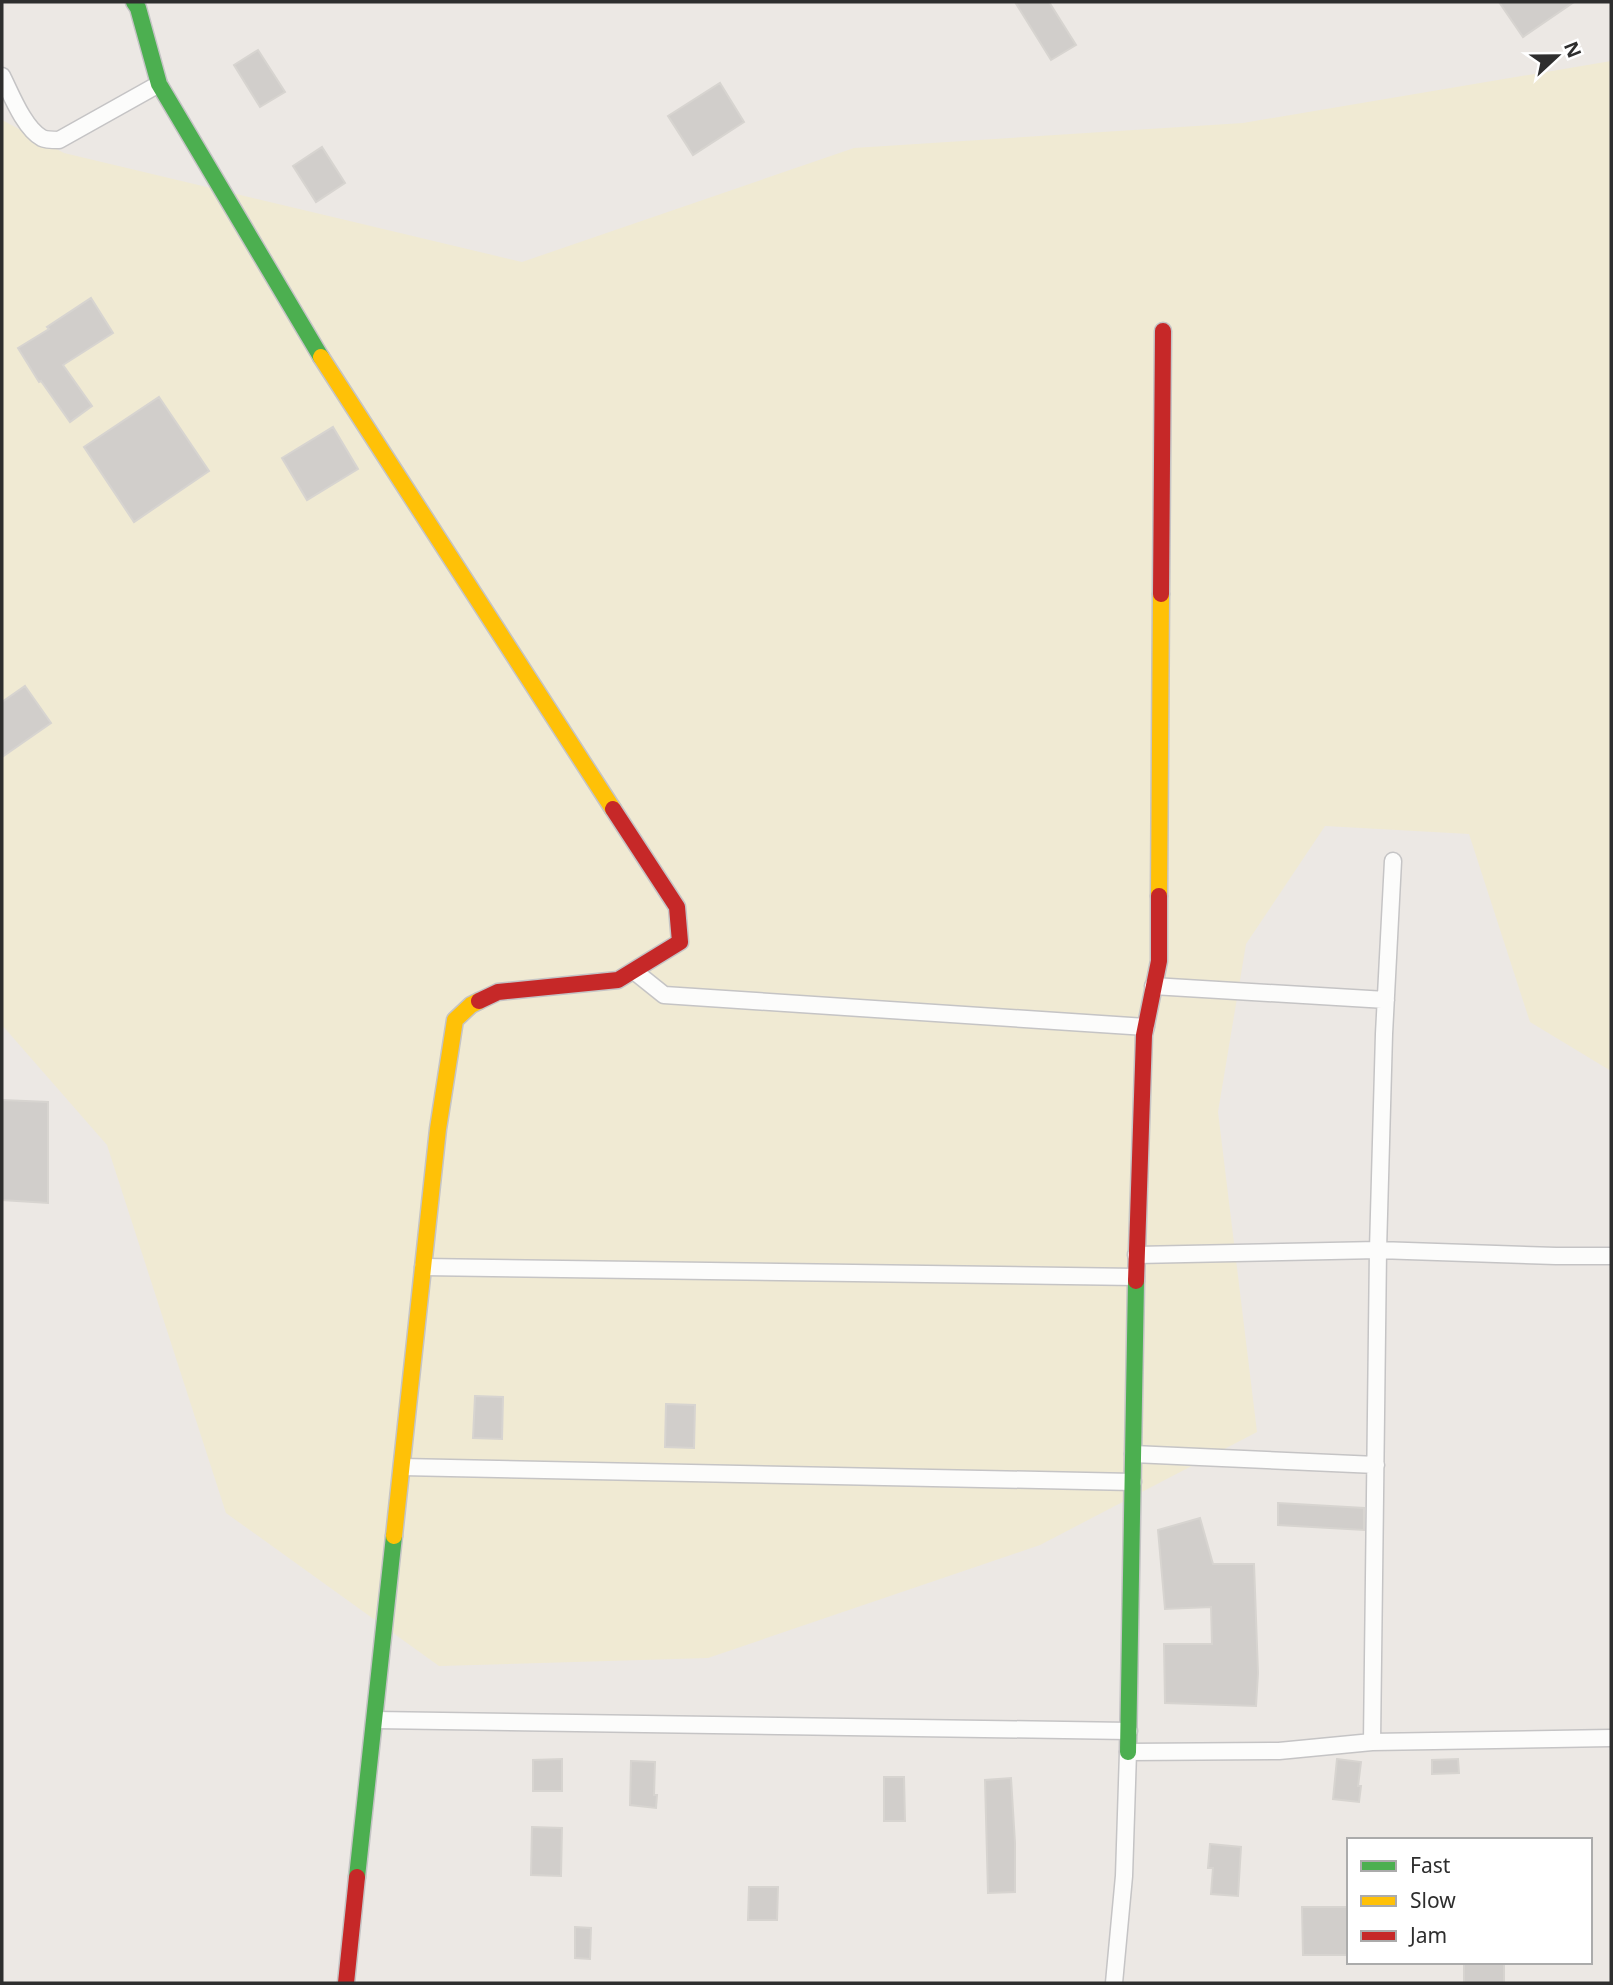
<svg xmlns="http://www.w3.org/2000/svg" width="1613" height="1985" font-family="'Noto Sans',sans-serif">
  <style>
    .sand { fill: #f0ead3 }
    .building { fill: #d1cecb; stroke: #d7d4d0; stroke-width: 2 }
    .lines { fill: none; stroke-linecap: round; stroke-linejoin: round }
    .street-casing { stroke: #c5c4c5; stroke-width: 19 }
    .fast-casing { stroke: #c5c4c5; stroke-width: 19 }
    .slow-casing { stroke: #c5c4c5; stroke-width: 19 }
    .jam-casing { stroke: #c5c4c5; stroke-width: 19 }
    .street { stroke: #fcfcfb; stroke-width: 16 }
    .fast { stroke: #4caf50; stroke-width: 16 }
    .slow { stroke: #ffc107; stroke-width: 16 }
    .jam { stroke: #c62828; stroke-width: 16 }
  </style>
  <rect width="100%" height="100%" fill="#ece8e4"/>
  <path class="sand" d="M1611 61V1071L1530 1022 1469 834 1325 826 1246 944 1218 1112 1257 1432 1040 1545 708 1658 439 1666 226 1513 107 1145 2 1025V120L64 153 522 262 854 148 1243 123Z"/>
  <path class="building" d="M1015 2H1049L1076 45 1051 60Z
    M1499 2H1574L1523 37Z
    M258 50 285 92 260 107 234 65Z
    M720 83 744 122 693 155 668 116Z
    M322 147 345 183 316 202 293 166Z
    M91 298 113 333 63 365 92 406 70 422 41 381 39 382 18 348 49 329 47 327Z
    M159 397 209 471 134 522 84 447Z
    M333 427 358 469 307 500 282 458Z
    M25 686 51 723 2 757V702Z
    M2 1100 48 1102V1203L2 1200Z
    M475 1396 503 1397 502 1439 473 1438Z
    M666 1404 695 1405 694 1448 665 1447Z
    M1278 1503 1364 1508V1530L1278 1525Z
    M1200 1518 1213 1564H1254L1258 1673 1256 1706 1165 1703 1164 1644H1212L1211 1607 1165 1609 1158 1530Z
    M562 1759V1791H533V1760Z
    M1337 1759 1361 1762 1358 1786H1361L1359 1802 1333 1799Z
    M1458 1759 1459 1773 1432 1774V1760Z
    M631 1761 655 1762 654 1795H657L656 1808 630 1805Z
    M884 1777H904L905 1821H884Z
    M1011 1778 1015 1843V1892L988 1893 985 1780Z
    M532 1827 562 1828 561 1876 531 1875Z
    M1210 1844 1241 1847 1238 1896 1211 1894 1213 1868H1208Z
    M749 1887H778L777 1920H748Z
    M1302 1907H1349V1955H1303Z
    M575 1927 591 1928 590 1959 575 1958Z
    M1504 1962V1983H1464V1963Z"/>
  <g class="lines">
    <g class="street-casing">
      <path id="street" d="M2 76C11 94 24 128 42 138 46 140 54 140 59 140L159 84
        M1393 861 1384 1034 1378 1250 1556 1256H1611
        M634 971 664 995 1146 1027
        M1153 986 1386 1000
        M1136 1255 1378 1250 1372 1742
        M423 1267 1136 1277
        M1133 1454 1376 1465
        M402 1467 1133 1482
        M375 1720 1129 1731
        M1114 1983 1124 1876 1128 1752 1279 1751 1372 1742 1611 1738"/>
    </g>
    <g class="fast-casing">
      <path id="fast" d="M134 2 138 8 159 84 321 357
        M1128 1752 1136 1281
        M357 1877 394 1536"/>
    </g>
    <g class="slow-casing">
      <path id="slow" d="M321 357 613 809
        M1159 896 1161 594
        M394 1536 438 1129 455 1020 471 1005 479 1001"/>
    </g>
    <g class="jam-casing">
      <path id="jam" d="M1161 594 1163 331
        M479 1001 498 992 618 980 680 942 677 907 613 809
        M1136 1281 1144 1035 1159 961V896
        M346 1983 357 1877"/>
    </g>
    <use href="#street" class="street"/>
    <use href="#fast" class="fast"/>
    <use href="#slow" class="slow"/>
    <use href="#jam" class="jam"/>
  </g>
  <rect width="1613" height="1985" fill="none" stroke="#2e2e2e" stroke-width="7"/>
  <rect x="1347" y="1838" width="245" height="126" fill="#ffffff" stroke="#ababab" stroke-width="2"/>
  <rect x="1361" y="1861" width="35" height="10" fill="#4caf50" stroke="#ababab" stroke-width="2"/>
  <text x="1410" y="1873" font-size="21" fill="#2e2e2e">Fast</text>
  <rect x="1361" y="1896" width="35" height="10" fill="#ffc107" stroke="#ababab" stroke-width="2"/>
  <text x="1410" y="1908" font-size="21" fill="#2e2e2e">Slow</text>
  <rect x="1361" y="1931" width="35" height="10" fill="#c62828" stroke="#ababab" stroke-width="2"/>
  <text x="1410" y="1943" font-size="21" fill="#2e2e2e">Jam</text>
  <g transform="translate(1557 56) rotate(68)" stroke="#ffffff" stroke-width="5" paint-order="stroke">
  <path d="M0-5L12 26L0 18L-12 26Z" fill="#2e2e2e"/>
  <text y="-10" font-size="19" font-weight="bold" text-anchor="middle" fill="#2e2e2e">N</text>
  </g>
</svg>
